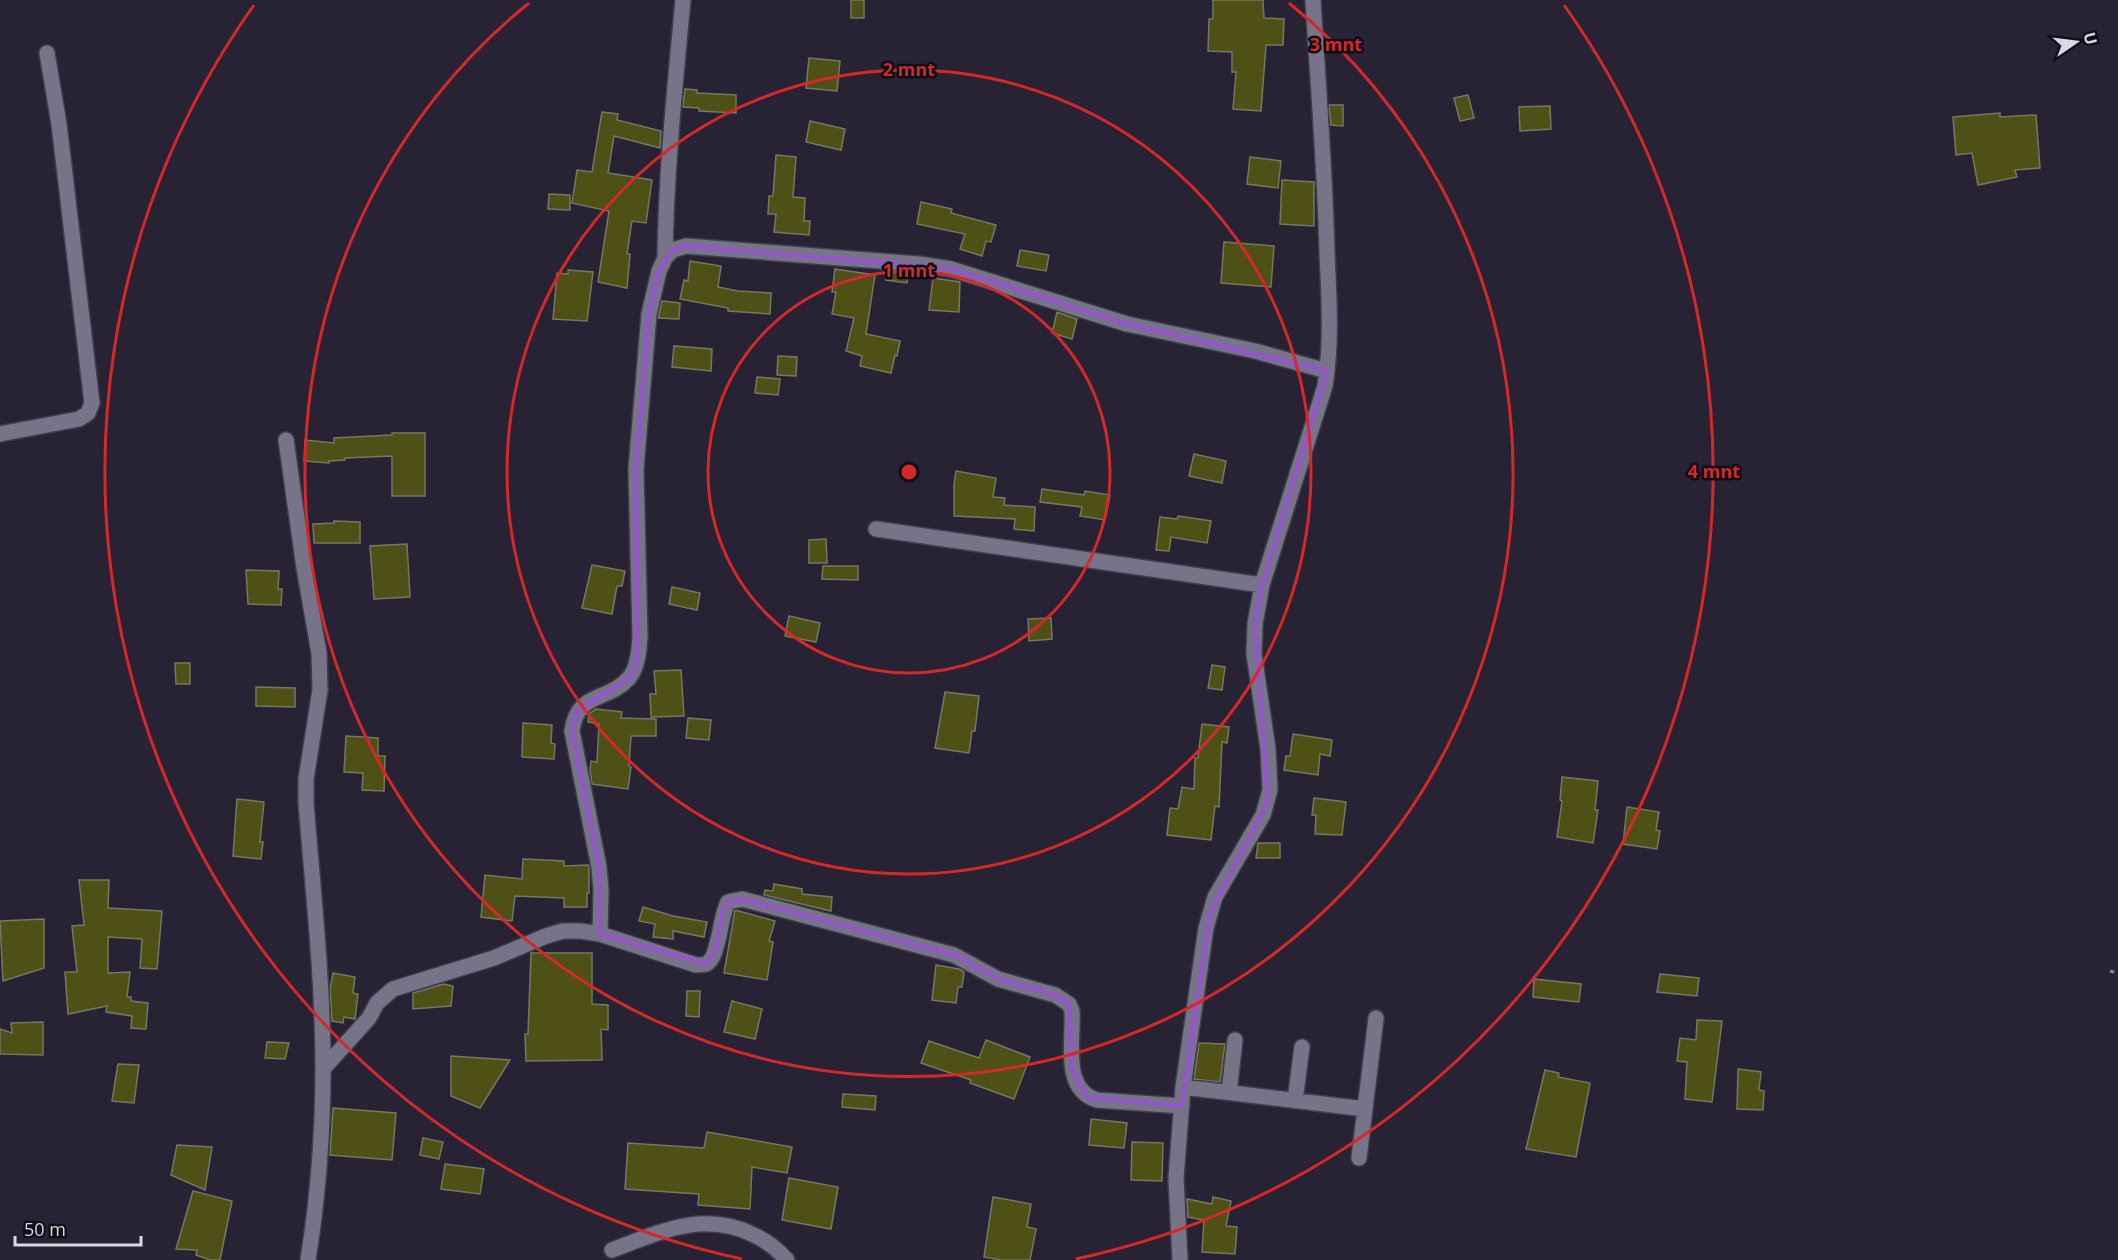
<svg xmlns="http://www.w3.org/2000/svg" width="2118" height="1260" font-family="'Open Sans',sans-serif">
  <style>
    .building { fill: #4e5015; stroke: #767862; stroke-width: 1.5 }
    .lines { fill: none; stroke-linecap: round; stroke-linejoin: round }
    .minor-casing { stroke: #403d4c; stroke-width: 18 }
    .path { stroke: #898695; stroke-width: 3; stroke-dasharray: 4.5 4.5; stroke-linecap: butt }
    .minor { stroke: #777489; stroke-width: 15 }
    .marked { fill: none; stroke: #9357c8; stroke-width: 4.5; stroke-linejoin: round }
    .ring { fill: none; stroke: #d62828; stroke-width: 3 }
    .centre { fill: #d62828; stroke: #0f0e16; stroke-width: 3 }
    .ring-label { font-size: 18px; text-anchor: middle; font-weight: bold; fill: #d62828; stroke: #0f0e16; stroke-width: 5; stroke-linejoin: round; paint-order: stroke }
  </style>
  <rect width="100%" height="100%" fill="#272335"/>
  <path class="building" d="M851 0H864V18H851Z
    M1213 0H1263L1264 18 1284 19 1283 45H1266L1261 111 1233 109 1236 72H1232V52L1208 51 1209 19H1213Z
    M809 58 840 61 837 91 806 88Z
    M685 89 697 90V93L736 95V113L699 111V108L683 107Z
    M1468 95 1474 118 1460 121 1454 98Z
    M1329 105H1343V126L1331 125Z
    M1550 106 1551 129 1520 131 1519 107Z
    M602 112 618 114 617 120 661 131 660 148 614 136 608 173 652 180 646 223 632 221 627 254H630L627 288 598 282 609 211 572 203 577 170 592 172Z
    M2000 113V117L2036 115 2040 168 2015 170 2017 177 1978 185 1972 153 1956 155 1953 117Z
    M810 121 845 129 841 150 806 142Z
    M776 155 796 157 793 197 805 198 804 221H810L809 235 774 232 776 214H768L769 196H773Z
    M1250 157 1281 161 1278 188 1247 184Z
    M1282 180 1314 182V226L1280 224Z
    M549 194 570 195V210L548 209Z
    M921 202 952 209 951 213 996 225 991 242 986 241 982 256 960 249 965 234 917 224Z
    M1224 242 1274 246 1271 287 1221 283Z
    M1020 250 1049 255 1046 271 1017 266Z
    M690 261 721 266 718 287 738 291 771 293 770 314 728 311V308L680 299 684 280 688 281Z
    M835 269 875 275 866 334 900 341 897 356 895 355 891 373 860 366 862 356 846 351 854 318 832 314 836 292H832Z
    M568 270 593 272 587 321 553 319 557 273 568 274Z
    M887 271 908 273 907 283 886 280Z
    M933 278 960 282 959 312 929 310Z
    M662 301 680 303 679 319 658 318Z
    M1057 312 1077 319 1072 339 1052 333Z
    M674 346 712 349 711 371 672 367Z
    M778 356 797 357 796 376 777 375Z
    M757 377 780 379 778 395 755 393Z
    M392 433H425V496H392V456L345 458V460L329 461V463L304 461 305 440 334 443V438L392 435Z
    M1194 454 1226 461 1222 483 1189 476Z
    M956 471 996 478 993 497 1005 498 1004 505 1035 507 1034 531 1014 529 1015 519 954 516V485Z
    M1042 489 1084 495 1085 491 1110 495 1105 520 1080 516 1082 507 1040 502Z
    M1178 516 1211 521 1207 543 1171 537 1169 551 1156 550 1160 517 1177 519Z
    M334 521 360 522V543H314L313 524 334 523Z
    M826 539 827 563H809V540Z
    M407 544 410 597 374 599 370 546Z
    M592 565 625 571 622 586H617L612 614 582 608Z
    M823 566H858V580L822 579Z
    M246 570 279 571 278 589H282L281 605 248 604Z
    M672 587 700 593 697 610 669 604Z
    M789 616 820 623 816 642 785 636Z
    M1051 618 1052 639 1029 641 1028 619Z
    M175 663H190V684H176Z
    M1212 665 1225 667 1222 690 1208 688Z
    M681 670 684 716 651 717 650 694H656L654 671Z
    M256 687 295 688V707L256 706Z
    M945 692 979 696 975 731H972L969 753 935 748Z
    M596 709 622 712 621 718 656 719V736H631L629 766 631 767 628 789 592 784 590 770 591 761 597 762 599 724 588 722 589 714Z
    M688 718 711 720 709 740 686 738Z
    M523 723 552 725 551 743 555 744 554 759 522 757Z
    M1202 724 1229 727 1227 743 1222 742 1219 807 1215 806 1211 840 1167 835 1170 808 1178 809 1182 787 1194 789 1195 758H1198Z
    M1293 734 1332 740 1330 756 1320 754 1318 775 1284 770 1286 756H1290Z
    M346 736 378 738V756H385L384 791 362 790 363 773 344 772Z
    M1562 777 1598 781 1595 810H1598L1593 843 1557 837 1562 801 1560 800Z
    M1314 798 1346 802 1342 835 1315 834 1316 815H1312Z
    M237 799 264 802 260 842H263L261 859 233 856Z
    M1627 807 1659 812 1656 830 1660 831 1657 849 1623 844Z
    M1258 843H1280V858H1256Z
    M523 859 564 861V866L589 865V893H587V907H564V898L515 896 512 921 481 917 485 875 522 879Z
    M79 880H109L108 908 162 911 157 969 140 968 142 939 108 937V973L130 972 127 997H131V1001L148 1003 146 1029 131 1028 132 1016 106 1012 107 1006 68 1014 65 972H77L72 926 84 925Z
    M774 884 802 889V894L832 897 831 911 764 895 765 890 773 891Z
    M643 907 673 916 707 922 704 937 673 931V939L653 937 655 924 639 921Z
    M735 910 775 921 769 941 773 942 767 980 724 973Z
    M44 919V968L3 981 0 921Z
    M531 953H592V1004L608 1005V1030L601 1029 602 1060 526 1061 525 1034H528Z
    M936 965 959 969 964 972 962 987H958L956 1003 932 1000Z
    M333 973 355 977 353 993 358 994 355 1019 344 1017 343 1023 332 1021 330 989Z
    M1660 974 1699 978 1697 996 1657 992Z
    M1534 979 1581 984 1579 1002 1533 997Z
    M443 984 453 986 451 1006 413 1009V993Z
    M687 991H700L699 1017 686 1016Z
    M732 1001 762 1009 755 1039 724 1032Z
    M1697 1020 1722 1021 1712 1102 1685 1099 1687 1062 1677 1061 1680 1038 1696 1040Z
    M43 1022V1055L0 1054V1029L12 1033 11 1023Z
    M986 1040 1030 1057 1014 1099 970 1083 971 1080 921 1063 929 1041 979 1058Z
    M267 1042 289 1043 285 1059 265 1058Z
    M1199 1043 1225 1044 1220 1082 1194 1079Z
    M451 1056 510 1060 480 1108 451 1096Z
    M118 1064 139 1065 134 1103 112 1101Z
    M1738 1069 1761 1072 1759 1090 1764 1091 1763 1110 1737 1109Z
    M1545 1070 1559 1073 1558 1077 1590 1083 1576 1157 1526 1149Z
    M843 1094 876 1096 875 1110 842 1107Z
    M333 1108 396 1113 392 1160 330 1155Z
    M1091 1119 1127 1123 1124 1148 1089 1145Z
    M707 1132 792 1147 787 1173 752 1167 750 1209 698 1205 699 1194 625 1189 628 1143 704 1148Z
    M423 1138 443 1142 439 1159 420 1155Z
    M1132 1142 1163 1143 1162 1181 1131 1180Z
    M177 1145 212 1147 205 1190 171 1175Z
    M445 1164 484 1169 480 1194 441 1189Z
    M789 1178 838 1187 831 1229 782 1220Z
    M193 1191 232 1201 220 1260H210L196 1255 197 1250 176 1249Z
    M993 1197 1031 1204 1027 1227 1036 1229 1030 1260H1001L984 1257Z
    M1213 1197 1231 1201 1226 1226 1237 1227 1235 1254 1202 1252 1204 1220 1188 1217 1187 1199 1212 1204Z"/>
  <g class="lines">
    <g class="minor-casing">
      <path id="minor" d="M665 258C666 172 675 86 683 0
        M0 434 79 419 88 413 92 403 59 124 47 53
        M286 440 304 568 319 653 320 690 306 779V803C313 891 323 979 323 1068 323 1132 318 1197 308 1260
        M876 529 1262 585
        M600 934 601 890 599 867 572 731C577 691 608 702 629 678 638 667 639 650 640 637L636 469 649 314 659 271 665 258 673 250 686 246 919 264 951 269 1127 324 1255 351 1327 371
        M323 1069 369 1018 377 1003 393 989 494 958 546 936 563 931H580L600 934 696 965C699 965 703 965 706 964 719 959 720 916 728 902L742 899 954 955 998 979 1055 995 1069 1004 1072 1011C1074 1040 1061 1089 1097 1100L1182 1106
        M1183 1087 1365 1109
        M1229 1092 1235 1040
        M1295 1100 1302 1047
        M1359 1158 1376 1018
        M612 1250C660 1232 704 1210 754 1235 767 1241 777 1249 787 1260
        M1180 1260 1176 1178 1183 1087 1206 928 1215 897 1263 815 1270 790 1268 749 1254 654 1255 624 1262 585 1325 386C1332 342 1329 298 1327 253 1325 169 1318 84 1313 0"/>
    </g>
    <path class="path" d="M2110 971 2118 973"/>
    <use href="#minor" class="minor"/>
  </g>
  <path class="marked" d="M686 246 951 269 1127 324 1327 371 1262 585 1255 624 1268 802 1210 913 1182 1106 1087 1097 1072 1069 1069 1004 1055 995 998 979 954 955 742 899 728 902 724 909 715 951 706 964 600 934 599 867 572 731 577 711 629 678 637 662 636 469 649 314 659 271 673 250Z"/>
  <g class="ring">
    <circle cx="909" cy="472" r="201"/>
    <circle cx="909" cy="472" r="402"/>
    <path d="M1289 3A604 604 0 1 1 529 3"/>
    <path d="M742 1259A805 805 0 0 1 254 5M1564 5A805 805 0 0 1 1076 1259"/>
  </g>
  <circle cx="909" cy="472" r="9" class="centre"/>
  <g class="ring-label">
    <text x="1336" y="51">3 mnt</text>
    <text x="909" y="76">2 mnt</text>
    <text x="909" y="277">1 mnt</text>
    <text x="1714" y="478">4 mnt</text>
  </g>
  <g transform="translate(2076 42) rotate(76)" stroke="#0f0e16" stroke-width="4.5" paint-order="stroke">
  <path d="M0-4.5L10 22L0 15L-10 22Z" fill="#dad8e4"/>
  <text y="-9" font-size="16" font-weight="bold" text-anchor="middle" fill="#dad8e4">U</text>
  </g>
  <path d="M15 1236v9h126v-9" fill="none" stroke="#dad8e4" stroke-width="3"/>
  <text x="24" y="1236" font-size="18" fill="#dad8e4" stroke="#0f0e16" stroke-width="4.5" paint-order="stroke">50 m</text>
</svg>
